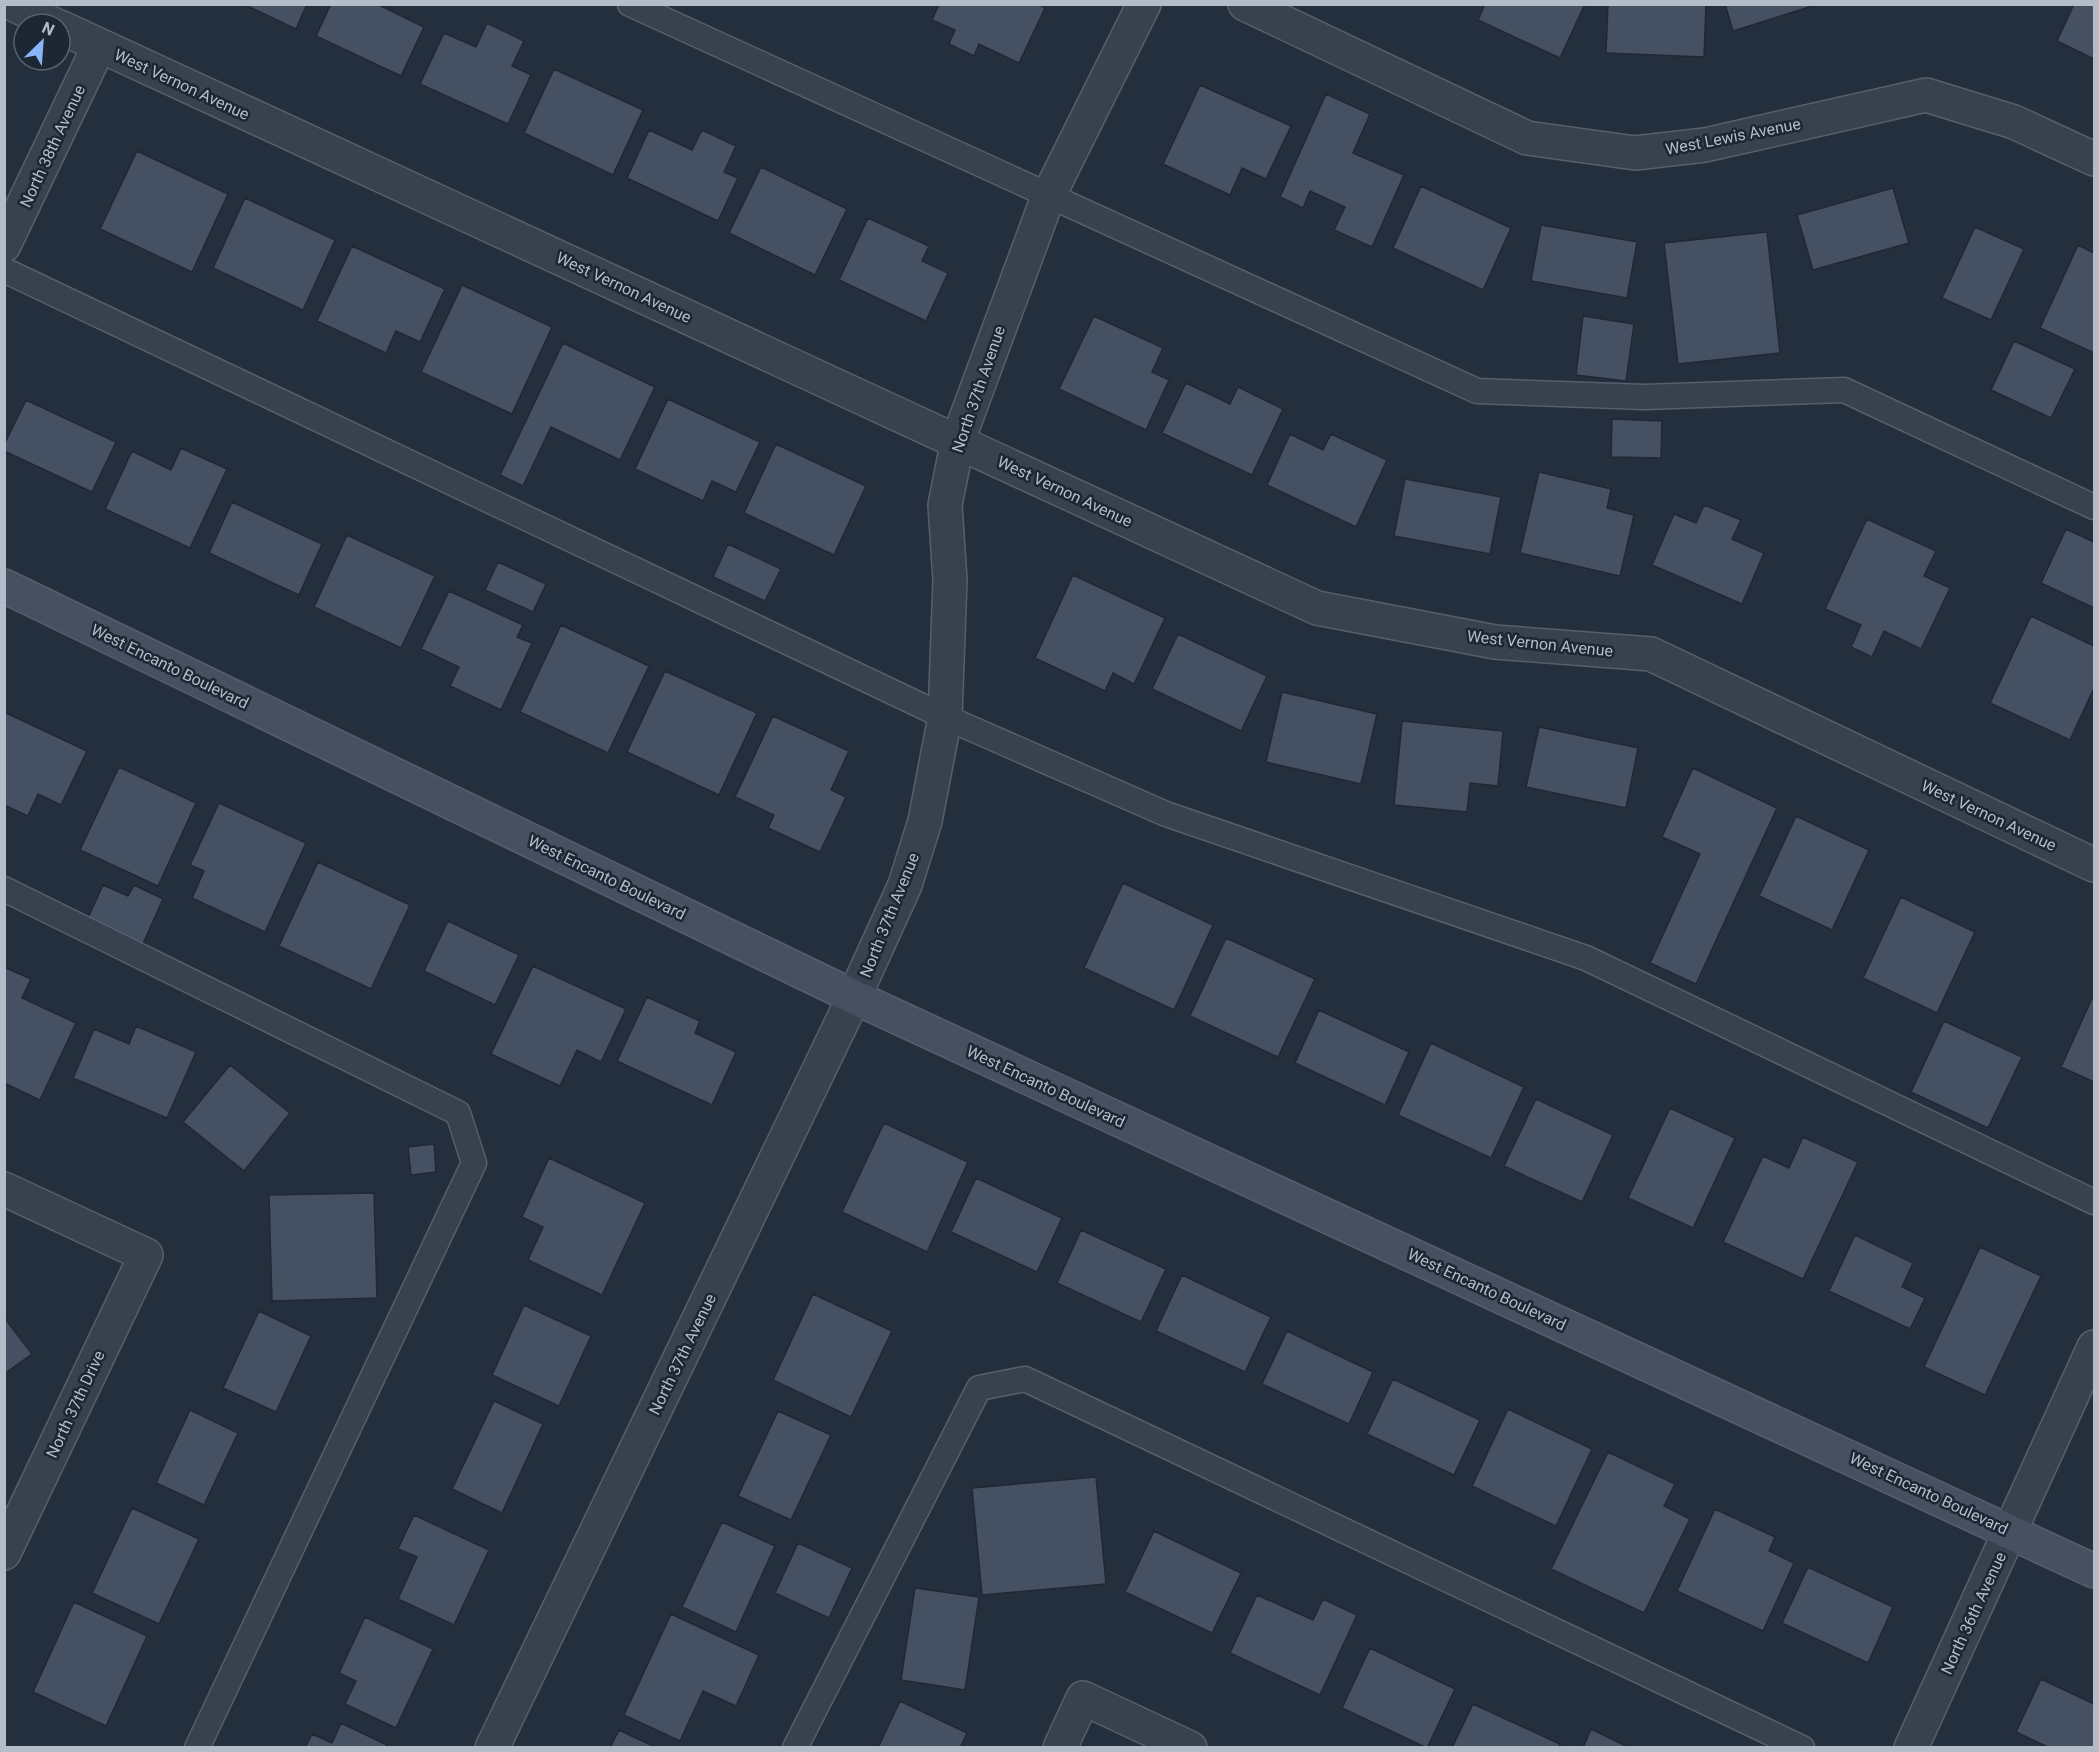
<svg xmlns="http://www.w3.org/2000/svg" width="2099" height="1752" font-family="Roboto,sans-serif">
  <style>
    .building { fill: #455162; stroke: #1f2835; stroke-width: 1.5 }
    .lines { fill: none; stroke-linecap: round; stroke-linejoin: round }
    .lane-casing { stroke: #565f6c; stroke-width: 27 }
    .street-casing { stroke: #565f6c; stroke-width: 36 }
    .secondary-casing { stroke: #565f6c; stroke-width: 36 }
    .lane { stroke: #38414e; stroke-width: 24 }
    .street { stroke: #38414e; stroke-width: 33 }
    .secondary { stroke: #465061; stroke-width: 33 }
    .labels { text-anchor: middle; stroke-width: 5; stroke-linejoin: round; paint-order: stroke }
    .street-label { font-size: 16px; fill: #b4bcc9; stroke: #1d2633 }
  </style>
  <rect width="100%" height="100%" fill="#242f3e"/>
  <path class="building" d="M243 4H307L296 29Z
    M331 4H377L424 27 401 76 316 36Z
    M939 4H1038L1045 8 1019 63 979 44 974 56 949 44 955 30 932 20Z
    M1485 4H1585L1560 58 1478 20Z
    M1608 4 1706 5 1704 57 1606 53Z
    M1725 4H1819L1733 31Z
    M2074 4H2094V59L2057 41Z
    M487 23 524 41 512 66 531 75 508 124 420 84 444 33 476 47Z
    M554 69 643 110 613 175 524 133Z
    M1200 85 1291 126 1266 179 1242 168 1230 195 1163 164Z
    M1326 94 1370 114 1353 153 1404 175 1372 247 1334 230 1345 207 1310 191 1303 208 1280 197Z
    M649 130 692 150 702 130 736 146 724 172 738 178 718 221 627 178Z
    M137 151 228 194 192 272 100 229Z
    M761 167 847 209 815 275 729 233Z
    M1421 186 1511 228 1483 290 1393 248Z
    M1893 188 1909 243 1813 270 1797 215Z
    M245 198 335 240 303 310 213 268Z
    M868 218 929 246 922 261 948 273 926 321 839 280Z
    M1541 225 1637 242 1627 298 1531 281Z
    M1975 227 2024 249 1991 320 1942 298Z
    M1767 232 1780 353 1678 364 1664 243Z
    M2078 245 2094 253V353L2040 328Z
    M352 246 445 289 420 342 396 331 386 353 317 321Z
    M462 285 552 327 512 414 421 372Z
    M1094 316 1163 348 1152 372 1169 380 1146 430 1059 389Z
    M1583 316 1634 324 1626 381 1576 375Z
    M2014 341 2075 369 2051 418 1991 390Z
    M563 343 655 387 620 460 551 427 523 486 500 475Z
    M1186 383 1230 404 1238 387 1283 409 1252 475 1162 433Z
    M668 399 760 442 736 492 712 481 703 501 635 469Z
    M26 400 116 442 92 492 4 451V445Z
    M1612 419 1662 421 1661 458 1611 457Z
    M1290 434 1323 450 1331 434 1387 460 1356 527 1267 485Z
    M776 444 866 486 834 555 744 513Z
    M181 448 227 469 190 548 105 509 132 451 171 470Z
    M1539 472 1611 489 1607 508 1634 515 1620 576 1520 553Z
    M1405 479 1501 497 1490 554 1394 536Z
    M232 502 322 544 299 595 209 553Z
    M1704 505 1741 520 1732 539 1764 553 1742 604 1652 565 1674 514 1696 523Z
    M1867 519 1936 551 1924 576 1950 588 1921 649 1884 631 1872 657 1851 647 1861 625 1825 609Z
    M2066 529 2094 542V608L2041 583Z
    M347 535 435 576 401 648 314 607Z
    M728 544 781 569 765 601 713 577Z
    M498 562 546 584 533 612 485 590Z
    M1073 575 1165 618 1134 684 1113 673 1105 691 1035 658Z
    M449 591 523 625 517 637 532 643 501 710 450 686 459 667 421 649Z
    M2031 616 2094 646V688L2070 740 1990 703Z
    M561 625 649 666 608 753 520 712Z
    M1178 634 1267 676 1241 731 1152 689Z
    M665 671 757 713 719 795 627 752Z
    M1282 692 1377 714 1361 784 1266 762Z
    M4 712 87 751 61 805 38 794 28 816 4 805Z
    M773 716 849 751 831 790 846 797 820 852 768 828 774 815 735 797Z
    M1402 721 1503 731 1498 786 1470 783 1467 812 1394 805Z
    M1539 727 1638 748 1626 808 1526 787Z
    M119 767 196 803 158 886 80 850Z
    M1693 768 1777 808 1696 984 1650 963 1700 854 1662 837Z
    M219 803 306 843 265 932 192 898 204 871 190 865Z
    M1796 816 1869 850 1832 930 1759 896Z
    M318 862 410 905 371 989 279 946Z
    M1123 883 1213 925 1174 1010 1084 968Z
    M103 885 128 896 134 885 163 899 142 946 87 920Z
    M1901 897 1975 932 1937 1013 1863 978Z
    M448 921 519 955 495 1005 424 971Z
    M1226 938 1315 979 1278 1057 1190 1016Z
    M533 966 626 1009 601 1062 577 1050 560 1086 491 1054Z
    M4 967 31 979 22 998 76 1023 40 1100 4 1083Z
    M2094 994V1082L2061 1067Z
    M647 997 700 1021 695 1033 736 1052 712 1105 617 1061Z
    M1319 1010 1409 1052 1385 1105 1295 1063Z
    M1944 1021 2022 1057 1988 1128 1911 1092Z
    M136 1026 196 1052 167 1118 73 1078 94 1029 129 1044Z
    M1431 1043 1524 1087 1491 1158 1398 1115Z
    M230 1065 290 1113 244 1171 183 1122Z
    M1536 1099 1613 1135 1582 1202 1504 1166Z
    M1670 1108 1735 1138 1693 1228 1628 1198Z
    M884 1123 968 1162 927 1252 842 1212Z
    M1803 1137 1858 1162 1803 1279 1723 1242 1763 1156 1789 1168Z
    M434 1144 436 1172 411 1175 408 1147Z
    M549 1158 645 1203 602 1295 528 1260 543 1227 522 1217Z
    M976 1178 1062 1218 1037 1272 951 1232Z
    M374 1193 377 1298 272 1301 269 1195Z
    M1081 1230 1166 1269 1141 1322 1057 1283Z
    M1855 1235 1913 1263 1902 1287 1925 1298 1910 1329 1829 1291Z
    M1980 1247 2041 1276 1985 1395 1924 1367Z
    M1182 1275 1271 1317 1245 1372 1156 1331Z
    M813 1294 892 1331 851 1417 773 1380Z
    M524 1305 591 1336 559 1406 492 1375Z
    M259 1311 311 1336 276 1412 223 1388Z
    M4 1317 32 1354 4 1374Z
    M1287 1331 1373 1372 1349 1424 1262 1384Z
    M1393 1379 1480 1420 1454 1475 1367 1434Z
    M494 1401 543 1424 502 1513 452 1489Z
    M1508 1409 1592 1449 1556 1526 1472 1486Z
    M190 1410 238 1433 204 1505 156 1483Z
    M778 1411 831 1435 791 1520 738 1496Z
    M1608 1452 1675 1484 1664 1506 1690 1519 1644 1613 1551 1569Z
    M1096 1477 1106 1584 982 1595 972 1488Z
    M132 1508 199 1539 159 1624 92 1593Z
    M1715 1509 1775 1537 1769 1551 1794 1563 1763 1631 1677 1591Z
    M414 1515 489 1550 454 1625 398 1599 417 1557 398 1549Z
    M722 1522 775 1546 736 1632 682 1607Z
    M1154 1531 1241 1573 1212 1633 1125 1592Z
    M798 1543 852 1568 829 1618 775 1593Z
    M1808 1567 1893 1607 1868 1663 1782 1623Z
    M915 1588 979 1597 965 1690 901 1680Z
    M1257 1595 1313 1620 1323 1599 1357 1615 1320 1695 1230 1653Z
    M74 1602 147 1636 106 1726 33 1692Z
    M671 1614 759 1655 736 1706 703 1691 680 1741 624 1715Z
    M365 1617 433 1649 396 1728 345 1704 356 1681 339 1673Z
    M1370 1648 1455 1689 1427 1748 1342 1708Z
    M2041 1679 2094 1704V1748H2050L2016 1732Z
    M900 1701 967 1733 960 1748H878Z
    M1473 1704 1560 1744 1558 1748H1452Z
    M341 1723 387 1745 386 1748H305L312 1734 332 1743Z
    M1591 1729 1630 1748H1583Z
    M619 1730 657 1748H610Z"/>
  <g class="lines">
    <g class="lane-casing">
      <path id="lane" d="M630 4 1477 391 1645 397 1844 390 2094 507
        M4 270 945 717 1166 814 1586 958 2094 1202
        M4 889 458 1113 474 1163 197 1748
        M795 1748 979 1388 1025 1379 1802 1748"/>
    </g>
    <g class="street-casing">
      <path id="street" d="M13 4 53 24
        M1245 4 1527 138 1635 153 1705 145 1926 95 2014 122 2094 159
        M60 27 1317 608 1495 642 1651 654 2094 865
        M4 245 99 46
        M4 1189 146 1255 4 1553
        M492 1748 854 997 905 885 925 821 945 717 950 580 945 505 958 440 1048 197 1144 4
        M1060 1748 1083 1698 1190 1748
        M1911 1748 2094 1347"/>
    </g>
    <g class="secondary-casing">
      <path id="secondary" d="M4 586 854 997 2094 1571"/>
    </g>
    <use href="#lane" class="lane"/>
    <use href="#street" class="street"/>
    <use href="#secondary" class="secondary"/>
  </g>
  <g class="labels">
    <g class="street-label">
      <text transform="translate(182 84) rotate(25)" y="6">West Vernon Avenue</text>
      <text transform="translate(1733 136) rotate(-11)" y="6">West Lewis Avenue</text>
      <text transform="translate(52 146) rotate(-65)" y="6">North 38th Avenue</text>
      <text transform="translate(624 287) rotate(25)" y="6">West Vernon Avenue</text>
      <text transform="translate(978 389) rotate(-71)" y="6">North 37th Avenue</text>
      <text transform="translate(1065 491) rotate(25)" y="6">West Vernon Avenue</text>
      <text transform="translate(1540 643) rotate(6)" y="6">West Vernon Avenue</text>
      <text transform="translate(170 666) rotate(26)" y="6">West Encanto Boulevard</text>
      <text transform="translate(1989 815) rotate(25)" y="6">West Vernon Avenue</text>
      <text transform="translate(607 877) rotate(26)" y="6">West Encanto Boulevard</text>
      <text transform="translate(889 915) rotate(-68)" y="6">North 37th Avenue</text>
      <text transform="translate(1046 1086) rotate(25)" y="6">West Encanto Boulevard</text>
      <text transform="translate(1487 1289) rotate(25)" y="6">West Encanto Boulevard</text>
      <text transform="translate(682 1354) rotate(-64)" y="6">North 37th Avenue</text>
      <text transform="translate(75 1404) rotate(-65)" y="6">North 37th Drive</text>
      <text transform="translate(1929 1493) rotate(25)" y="6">West Encanto Boulevard</text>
      <text transform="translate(1973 1613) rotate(-65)" y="6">North 36th Avenue</text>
    </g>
  </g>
  <rect width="2099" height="1752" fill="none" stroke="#b4bcc9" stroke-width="12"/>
  <g transform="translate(42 42) rotate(25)"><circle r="28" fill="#1d2633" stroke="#59626f" stroke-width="1.5"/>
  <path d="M0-4.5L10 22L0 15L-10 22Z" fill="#8ab4f8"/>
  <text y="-9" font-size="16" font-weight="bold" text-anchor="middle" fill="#b4bcc9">N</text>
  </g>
</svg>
